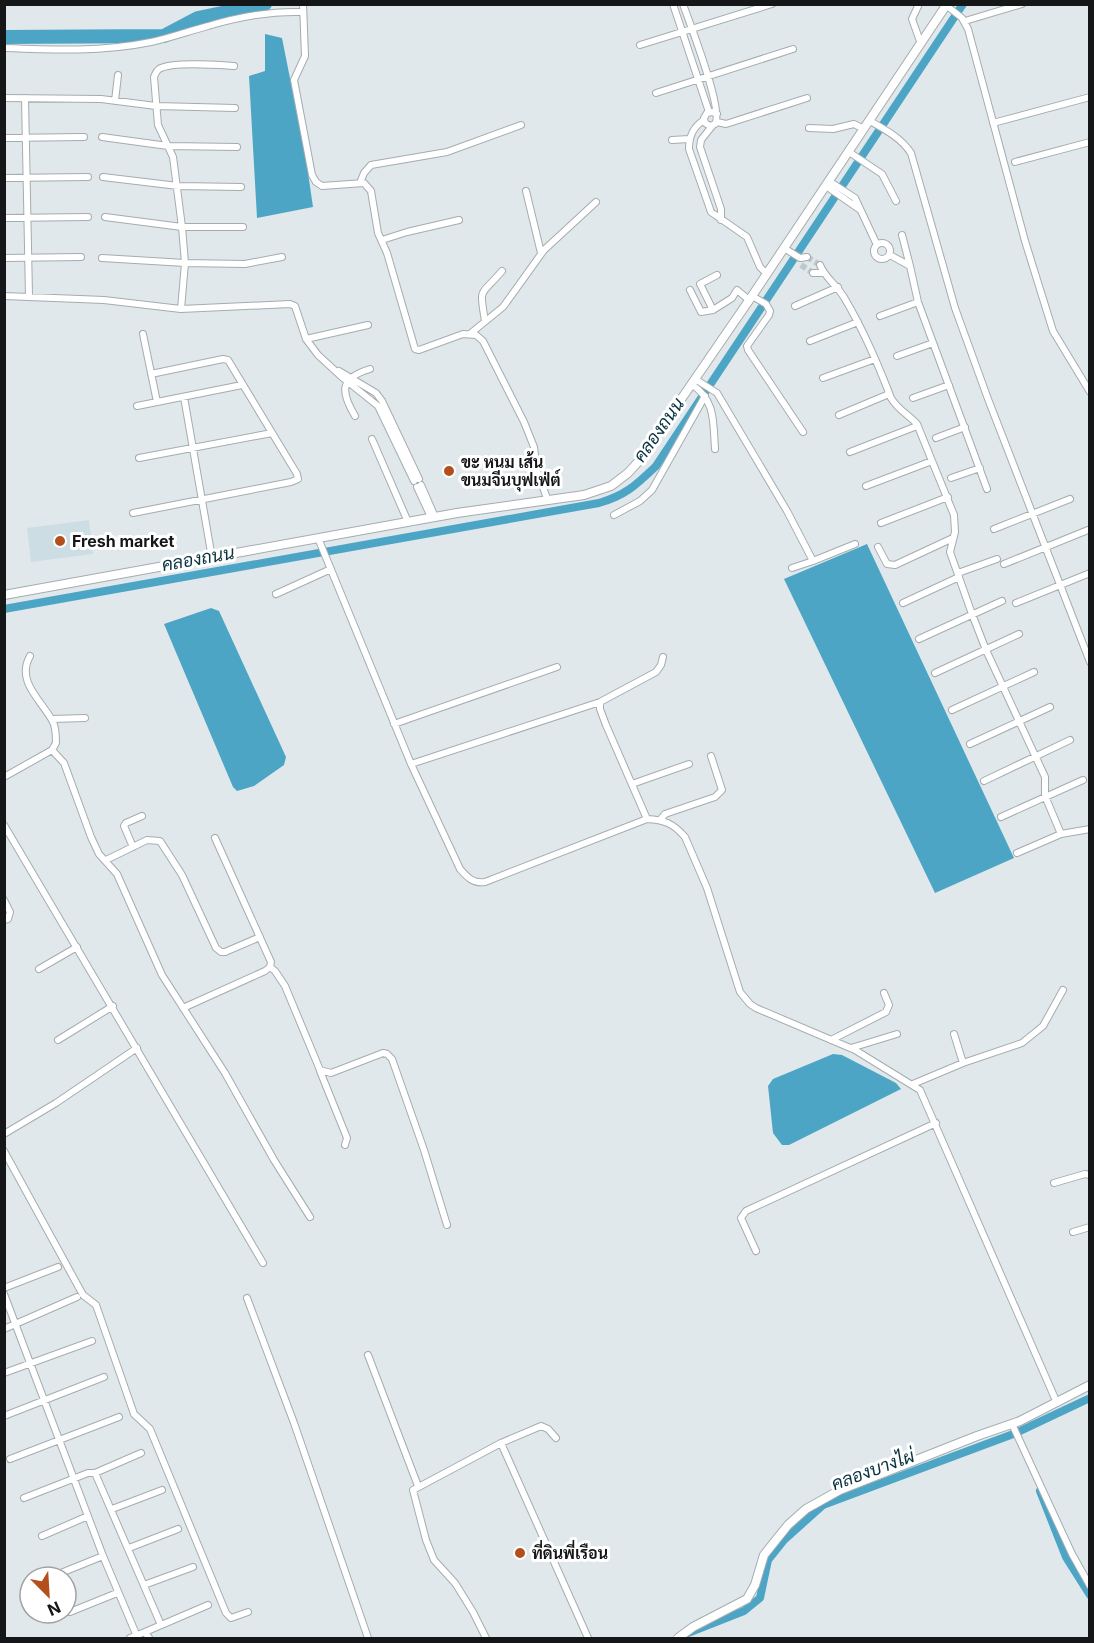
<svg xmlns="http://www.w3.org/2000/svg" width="1094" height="1643" font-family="Inter,Sarabun,sans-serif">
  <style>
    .built { fill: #cddde4 }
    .water { fill: #4da5c5 }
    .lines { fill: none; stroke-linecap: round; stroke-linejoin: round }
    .canal { stroke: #4da5c5; stroke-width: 8 }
    .river { stroke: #4da5c5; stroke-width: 14 }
    .street-tunnel { stroke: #c1c8cb; stroke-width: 6; stroke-dasharray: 6 3; stroke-linecap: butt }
    .street-casing { stroke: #a5acb0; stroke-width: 8 }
    .secondary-casing { stroke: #a5acb0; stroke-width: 10 }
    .street { stroke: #fff; stroke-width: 6 }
    .secondary { stroke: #fff; stroke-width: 8 }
    .poi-dot { fill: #b24f1a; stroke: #fff; stroke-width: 2 }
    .labels { text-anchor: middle; stroke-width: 6; stroke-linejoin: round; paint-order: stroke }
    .poi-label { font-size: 16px; font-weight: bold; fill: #141618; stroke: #fff; text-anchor: start }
    .water-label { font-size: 18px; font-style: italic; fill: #093341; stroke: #fff }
  </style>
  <rect width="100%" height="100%" fill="#e0e8eb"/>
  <path class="built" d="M89 520 93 554 31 562 27 528Z"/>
  <path class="water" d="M265 34 282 38 306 159 313 207 257 218 249 76 265 71Z
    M867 544 1014 858 935 893 784 579Z
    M211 608 219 611 286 757 284 765 254 786 237 791 233 787 164 624Z
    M833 1054 842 1055 896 1083 901 1089 789 1145H782L773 1133 768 1086 773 1079Z"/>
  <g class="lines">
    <path class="canal" d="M4 609 599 503C626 495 636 485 656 466L963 4
      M1040 1491 1066 1557 1090 1595
      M688 1633 744 1611 760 1598 768 1560 784 1540 823 1505 1016 1433 1090 1398"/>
    <path class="river" d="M4 37 164 36 198 18 265 4"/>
    <path class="street-tunnel" d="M807 257 820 265
      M801 265 813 273"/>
    <g class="street-casing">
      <path id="street" d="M303 4 305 56 294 80 312 175 316 182 322 186 364 183 371 191 378 233 387 253 415 349 419 350 463 334 476 335 483 341 524 422 534 447 537 471 548 501
        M673 4 709 112
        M683 4C690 24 724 111 715 124L710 126 705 123 704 118 707 113 712 112 717 114
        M919 4 912 19 921 44
        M947 6 962 18 968 29 1025 241 1053 331 1090 392
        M965 21 1022 4
        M640 45 772 4
        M4 48C54 50 102 52 151 42 170 38 189 31 208 26 238 17 272 11 303 12
        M656 93 793 49
        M4 98 101 99 156 106 235 108
        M25 98 29 296
        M115 101 118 75
        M704 120C693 127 689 136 689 149L711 212 747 237 760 267 767 274
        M870 121C886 130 901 138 911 153L955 308 988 399 1090 662
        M717 122 726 124 807 98
        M993 123 1090 97
        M713 125 701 140 700 147 721 209V220
        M809 128 833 129 854 124 864 129
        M102 137 168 146 237 147
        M4 138 84 137
        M672 140 689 139
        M849 152 882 174 896 201
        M1015 162 1090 142
        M103 177 178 186 241 187
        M4 178 88 177
        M829 181 855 198 877 245
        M360 183 364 173 371 165 447 152 521 125
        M826 186 859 209
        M526 191 541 253
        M105 217 182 227H243
        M4 218 88 217
        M902 235 910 266
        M382 240 407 232 459 220
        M874 251a8 8 0 1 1 16 0a8 8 0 1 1-16 0Z
        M784 248 800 258 807 257
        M890 255 910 266 918 302 987 489
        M4 258 81 257
        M102 258 185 263 245 264 282 257
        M820 265C825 278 838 286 845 299 864 331 878 364 891 398 898 410 908 414 917 424L954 515 955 532 950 552 972 614 986 650 1045 777V796L1061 834
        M813 273H823
        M717 275 700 284 713 310 732 298 737 290 749 300
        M690 290 701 312 713 310
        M4 296 104 300 181 309 290 304 295 306 306 339 318 355 343 378 378 406 414 481
        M752 296 766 304 770 311 769 315 747 346 748 350 803 432
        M795 306 838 287
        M181 309 185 263 182 227 173 157 158 125 154 77C156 73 156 71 159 69 172 61 219 65 234 66
        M880 316 918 302
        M485 321C479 286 480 297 502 271
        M471 333 503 307 544 250 596 202
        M143 334 157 402
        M306 339 368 325
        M810 341 858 322
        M897 356 933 343
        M339 371 376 393 382 401 419 479
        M823 378 875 359
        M695 379 717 393 787 511 813 561 855 544
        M691 384C716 400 713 422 715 449
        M184 397 212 558
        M913 398 949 385
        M137 406 242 385
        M839 415 889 394
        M355 416C340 391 340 378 370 369
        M936 438 965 427
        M372 439 408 522
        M850 452 917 426
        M139 458 272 433
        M951 478 980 468
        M421 485 435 517
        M866 486 932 461
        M417 487 431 517
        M133 513 291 482 298 479 297 474 228 360 223 359 151 374
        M614 515 640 501 652 490 705 396
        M881 523 948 497
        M994 529 1070 499
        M318 538 411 764 460 869C467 877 473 884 485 882L647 819C664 820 673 823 685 837L707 888 740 992 750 1004 756 1008 855 1050 920 1090 1057 1403
        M878 547 887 564 895 565 953 538
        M1004 564 1088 530
        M792 568 813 561
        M958 573 997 559
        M276 594 331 569
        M903 603 959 577
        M1016 603 1090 573
        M919 639 1002 601
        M935 673 1019 634
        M952 710 1034 672
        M52 719 85 718
        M394 724 557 667
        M970 744 1050 707
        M52 750 64 763 91 837 99 854 117 874 162 975 225 1073 274 1160 310 1217
        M411 764 600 702
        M4 777 52 750 56 743C56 736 56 726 52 720 40 699 16 681 30 656
        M984 781 1070 740
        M632 784 689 764
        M1001 817 1083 780
        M647 819 606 725 600 709V702L656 672 661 665 663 657
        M660 820 665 814 715 797 722 790 711 756
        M4 825 263 1263
        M133 847 124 826 126 823 142 816
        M1017 853 1061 834 1090 829
        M106 860 147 840 160 841 182 875 216 948 221 952H225L260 937
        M4 900 10 912 8 919 4 920
        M270 967 275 971 285 986 320 1070 331 1073 383 1053 387 1054 392 1059 424 1150 447 1225
        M39 969 77 947
        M183 1008 265 971 270 967 271 962 215 838
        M954 1034 963 1063
        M58 1040 113 1006
        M831 1040 886 1012 889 1005 884 993
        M851 1048 897 1034
        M320 1071 347 1138 345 1145
        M913 1084 963 1063 1022 1043 1043 1026 1063 990
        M4 1134 56 1103 137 1048
        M4 1151 83 1295 96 1305 134 1414 150 1429 226 1613 231 1618 248 1612
        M1054 1183 1085 1174 1090 1175
        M1073 1232 1090 1227
        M756 1251 741 1218 746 1211 936 1123
        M4 1288 58 1267
        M4 1294 103 1556 136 1634
        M247 1298 294 1423 368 1638
        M4 1329 77 1297
        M368 1355 418 1486
        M4 1373 92 1341
        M4 1416 104 1377
        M1012 1424 1072 1554 1090 1586
        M501 1443 588 1638
        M10 1459 119 1417
        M95 1473 141 1453
        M24 1498 88 1473H95L161 1625
        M112 1509 162 1490
        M42 1536 88 1516
        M129 1548 178 1529
        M56 1575 103 1556
        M144 1585 193 1567
        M70 1612 117 1593
        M145 1632 208 1605
        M130 1638 145 1632 149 1638
        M486 1638 473 1612 455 1583 434 1560 426 1540 413 1490 501 1443 541 1426 548 1429 556 1438"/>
    </g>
    <g class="secondary-casing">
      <path id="secondary" d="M4 595 457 513 584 495 611 486 628 473 638 462 752 296 947 4
        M678 1638 693 1627 747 1599 755 1585 764 1555 788 1525 806 1509 840 1490 977 1436 1020 1421 1090 1385"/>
    </g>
    <use href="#street" class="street"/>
    <use href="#secondary" class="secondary"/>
  </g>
  <g class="poi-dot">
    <circle cx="449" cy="471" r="6"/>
    <circle cx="60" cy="541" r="6"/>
    <circle cx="520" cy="1553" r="6"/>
  </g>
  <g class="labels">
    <g class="poi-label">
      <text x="461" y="468">ขะ หนม เส้น<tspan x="461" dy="18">ขนมจีนบุฟเฟ่ต์</tspan></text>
      <text x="72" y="547">Fresh market</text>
      <text x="532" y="1559">ที่ดินพี่เรือน</text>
    </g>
    <g class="water-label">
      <text transform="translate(659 430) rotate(-55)" y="6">คลองถนน</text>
      <text transform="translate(198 559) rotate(-10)" y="6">คลองถนน</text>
      <text transform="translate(873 1470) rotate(-20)" y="6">คลองบางไผ่</text>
    </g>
  </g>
  <rect width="1094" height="1643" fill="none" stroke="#141618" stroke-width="12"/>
  <g transform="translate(48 1595) rotate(156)"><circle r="28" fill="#ffffff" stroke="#a1a2a3" stroke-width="1.5"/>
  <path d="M0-4.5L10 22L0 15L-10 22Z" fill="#b24f1a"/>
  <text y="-9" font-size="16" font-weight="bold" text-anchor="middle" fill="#141618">N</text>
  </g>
</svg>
